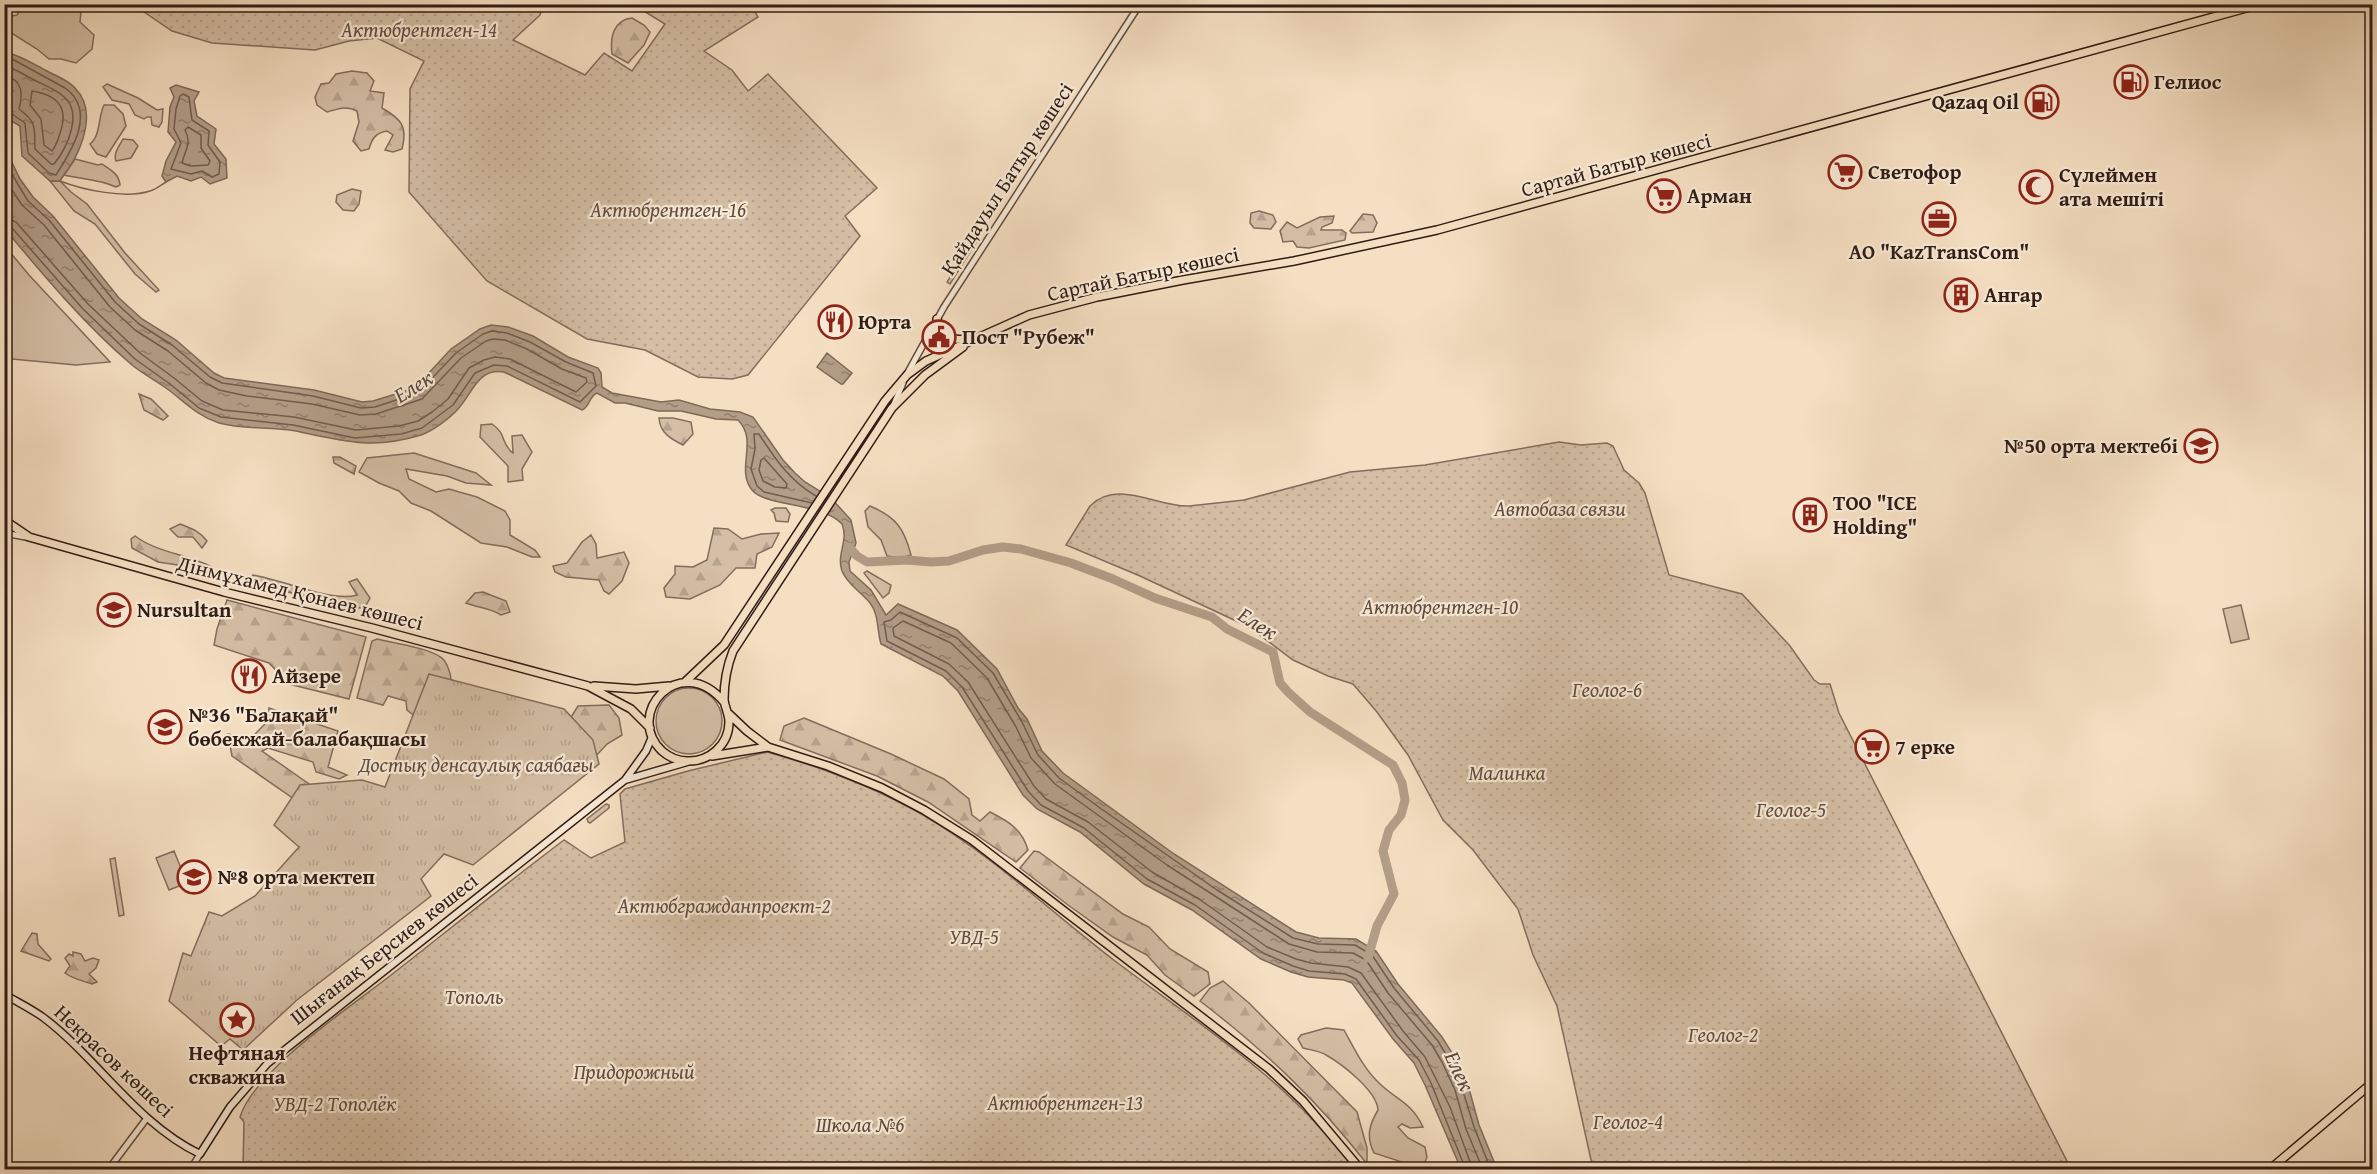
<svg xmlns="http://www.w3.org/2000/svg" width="2377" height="1174" font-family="'Gentium Book Plus',serif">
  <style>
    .grass { fill: #d4bea5; stroke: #826d5d; stroke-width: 1.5 }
    .forest { fill: url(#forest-firs); stroke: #826d5d; stroke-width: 1.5 }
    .park { fill: url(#park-tufts); stroke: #826d5d; stroke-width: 1.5 }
    .garden { fill: url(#garden-dots); stroke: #826d5d; stroke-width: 1.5 }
    .water { fill: url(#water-ripples); stroke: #7e6959; stroke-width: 1.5 }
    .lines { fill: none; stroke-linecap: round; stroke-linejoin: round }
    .shore { stroke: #715c4e; stroke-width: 1.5 }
    .stream { stroke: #7e6959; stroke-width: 1.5 }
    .river { stroke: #b29d87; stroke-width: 9 }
    .tertiary-casing { stroke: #614d40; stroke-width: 8 }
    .secondary-casing { stroke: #301c15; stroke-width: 9 }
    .trunk-casing { stroke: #301c15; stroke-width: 10 }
    .tertiary { stroke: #f8ead7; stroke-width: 5 }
    .secondary { stroke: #f8ead7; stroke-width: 6 }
    .trunk { stroke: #f5dfc2; stroke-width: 7 }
    .labels { text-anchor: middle; stroke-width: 4.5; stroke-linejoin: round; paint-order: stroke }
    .park-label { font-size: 21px; font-style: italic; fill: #614d40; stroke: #f8ead7 }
    .poi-label { font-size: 21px; font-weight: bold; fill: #301c15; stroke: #f8ead7; text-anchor: start }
    .street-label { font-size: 21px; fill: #301c15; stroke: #f8ead7 }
    .water-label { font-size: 22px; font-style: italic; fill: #5e493d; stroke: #f8ead7 }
  </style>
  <defs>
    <pattern id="forest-firs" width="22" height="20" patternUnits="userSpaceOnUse" patternTransform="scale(1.5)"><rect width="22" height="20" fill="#d4bea5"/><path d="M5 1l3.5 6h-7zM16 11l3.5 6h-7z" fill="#b6a38d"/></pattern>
    <pattern id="park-tufts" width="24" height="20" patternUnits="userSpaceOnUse" patternTransform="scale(1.5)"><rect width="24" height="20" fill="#d4bea5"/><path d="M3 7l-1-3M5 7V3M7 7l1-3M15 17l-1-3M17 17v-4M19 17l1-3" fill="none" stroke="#b6a38d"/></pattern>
    <pattern id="garden-dots" width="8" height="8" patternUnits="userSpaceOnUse" patternTransform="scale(1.5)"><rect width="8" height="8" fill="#d4bea5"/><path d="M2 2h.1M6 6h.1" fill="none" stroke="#b6a38d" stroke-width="1.8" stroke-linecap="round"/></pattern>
    <pattern id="water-ripples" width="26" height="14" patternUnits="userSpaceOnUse" patternTransform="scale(1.5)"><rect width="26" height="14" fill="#b29d87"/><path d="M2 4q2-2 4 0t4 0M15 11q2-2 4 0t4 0" fill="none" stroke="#917f6d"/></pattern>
  </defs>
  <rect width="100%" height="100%" fill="#f5dfc2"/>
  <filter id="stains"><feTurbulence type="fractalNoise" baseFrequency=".00333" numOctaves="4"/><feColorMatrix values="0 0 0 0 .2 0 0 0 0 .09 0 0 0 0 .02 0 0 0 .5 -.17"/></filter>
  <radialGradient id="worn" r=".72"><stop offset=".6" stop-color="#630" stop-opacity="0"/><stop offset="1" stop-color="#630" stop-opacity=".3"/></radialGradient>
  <path class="grass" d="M23 5H70L81 11 80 22 94 35 92 49 76 63 61 59H49L37 49 5 29V17L17 15Z
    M107 84 138 98 157 110 163 109 162 122 159 127 152 125 151 117H147L144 119 135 115 129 104 112 100 103 87Z
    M104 105H114L123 114 126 126 106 157 97 154 90 144C101 135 98 117 104 105Z
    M123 139 133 140 138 146 131 158 116 161C113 154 119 146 123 139Z
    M75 159 98 165 102 164C111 170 119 174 120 185L116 187C100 179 81 179 64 175Z
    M50 181H60L71 192 87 204 125 253 159 290 156 292 135 274 95 224 74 211Z
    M974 239 977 241 950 284 947 282Z
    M4 245 29 275 110 362 76 365 12 359 5 356Z
    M492 424C508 435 499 442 513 453L512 436 522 435 532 452 522 469 523 480 508 482V466L480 437 481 425Z
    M414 453 476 473 491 485 466 483 447 476 406 469 409 479 436 492 449 489 477 497 505 511 510 520V535L535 550 540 557H532L507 547 481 543 431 511 411 503 399 491 379 483 359 472 367 458Z
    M870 506C896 517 904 528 911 555L901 558 887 556 881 540 868 527 865 511Z
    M867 571 891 585 889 593 883 598 864 573Z
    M2241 605 2249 639 2231 643 2223 609Z
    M656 721a33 33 0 1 1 66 0a33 33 0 1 1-66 0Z
    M606 804 609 805V808L590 823 588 822 587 819Z
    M174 851 187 883 169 890 156 858Z
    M1326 1028 1344 1030C1354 1048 1363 1067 1377 1081 1394 1099 1411 1101 1423 1127L1410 1128 1402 1124 1398 1127 1408 1138 1425 1147 1427 1157 1425 1162 1414 1166 1374 1153C1366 1137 1369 1125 1378 1110 1377 1091 1342 1064 1326 1055 1320 1051 1310 1050 1303 1048L1298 1039 1301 1035Z"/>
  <path class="forest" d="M632 18 644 25 650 32 644 45 628 63 612 54C610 38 613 20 632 18Z
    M352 71 367 73 374 81 370 91 384 93 382 108C401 119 408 126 402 149L393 152 385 150 393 135 387 131C376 133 372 138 369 149L361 151 353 141 359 122 357 111C346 105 338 109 327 112L317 105 315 97 321 84 329 83 336 74Z
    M352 189 361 191 359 204 354 211 343 210 336 202 337 195Z
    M1259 211 1273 215 1276 222 1271 229 1254 228 1250 223 1251 213Z
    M1363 214 1373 215 1377 223 1373 232 1352 233 1350 231Z
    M1334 216 1332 223 1322 227 1321 230H1342L1346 233 1345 240 1309 248 1297 247 1293 241 1283 242 1280 231 1287 222 1297 228 1320 217Z
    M139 394 151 399 168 416 163 420 144 410Z
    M659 418H673L691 422 693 434 683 445C671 439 660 433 659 418Z
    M333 457H340L356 466 354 474 334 463Z
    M775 508H786L790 514 788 522 776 521 774 513 771 510Z
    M180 524C190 528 200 531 207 541L202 548 193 537H178L170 529Z
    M714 528 728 529 742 539 761 534 779 533 772 547 757 554 755 568H736L720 585 690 599 666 597 664 588 675 574V566L693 567 707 560Z
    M591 535 596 544 597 558 624 552 629 563 622 581 609 594 604 591 599 580 566 577 555 572 553 566 567 563 582 542Z
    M135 536C158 553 187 554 212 567L207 572 198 568 158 562 132 548 131 539Z
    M253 575C282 579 331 603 357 595L349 582 357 579 370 598 365 607 350 609 248 581Z
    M483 592 506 601 510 612 501 615C490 608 479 608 466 603L475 593Z
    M227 600 366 637 349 699 289 684 269 663 214 645 217 629Z
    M377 639C393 643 433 648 444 660 450 668 451 678 452 687L566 725 578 706 609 705 619 718 622 735 607 744 595 757 416 717 407 710 406 701 388 696 383 705 357 698 372 641Z
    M269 708 338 731 328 767 347 775 339 779 316 772 313 762 268 748 262 751 312 786 297 801 232 756 228 734 250 739 268 721Z
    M804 718 891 754 944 779 969 799 972 815 980 821 990 812C1008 821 1022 829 1028 850L1016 862 928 802 877 776 780 740 784 726Z
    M1034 851 1039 852 1123 914 1149 927 1170 949 1208 972 1210 984 1194 996 1165 975 1147 955 1113 937 1068 905 1020 868Z
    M115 858 124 915 119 916 110 859Z
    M32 933 37 934 38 944 51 959 49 961 21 951Z
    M73 952 81 954 85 961 93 958 99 960 96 968 89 974 97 982 92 984C83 981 73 979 65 973L70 966 65 958 69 954 73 956Z
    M1223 981 1249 1003 1357 1112 1367 1148V1164C1317 1100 1264 1050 1200 1001L1210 988Z"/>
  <path class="park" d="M429 674 564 709 593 740 599 764 473 865 444 854 421 879 431 896 297 1000 243 1050 230 1039 221 1046 169 1001 183 953 191 956 209 912 222 916 255 896 299 847 274 825 300 785 362 780 385 787Z"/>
  <path class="garden" d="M134 5H543L540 15 513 40 585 75 604 53 632 71 665 24 634 5H751L758 17 704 51 732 70 748 91 768 74 877 188 845 216 860 236 748 375 732 379 698 377 645 350 587 339 487 281 409 192 410 89 424 61 377 38 349 41 315 50 212 43 172 31Z
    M1559 442 1581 445 1607 443 1613 446 1624 470 1639 483 1645 493 1669 575 1742 594 1790 646 1814 680 1820 684H1830L1839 713 2071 1169H1593L1557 1006 1533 955 1518 909 1473 850 1443 820 1408 755 1377 712 1353 684 1328 676 1293 660 1249 627 1140 576 1066 545 1090 506C1117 478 1159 508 1189 506L1244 500 1350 472 1425 465Z
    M767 752C821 767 874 787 923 815 992 855 1051 912 1115 961 1199 1024 1291 1082 1354 1169H243L244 1122 240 1117C255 1069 355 1004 395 972 451 928 507 883 564 840L591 858 625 842 620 794 625 789 688 771Z"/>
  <path class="water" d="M5 52C20 55 33 64 47 71 56 76 68 80 75 88 94 107 86 136 75 158 71 166 65 173 60 181H50L22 156 20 126 8 119 4 111 8 97 5 88Z
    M176 85 199 92 194 101 197 116 216 129 214 144 226 159 227 178 210 184 201 177 191 181 177 176 166 182 162 176 166 161 176 142 168 132 170 107 174 97 170 88Z
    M4 146 20 179 33 197 53 216 119 298 142 319 176 340 214 373 224 378 314 390 362 402 373 401 415 388 451 349 480 329 491 325 508 327 533 336 568 357 598 368 601 373 602 387 612 393 661 402 679 400 710 409 740 412 753 417 783 460 795 473 805 482 831 498 851 520 856 543 849 562 850 571 871 590 886 615 898 604 957 630 997 669 1018 708 1027 719 1042 751 1063 773 1174 854 1296 932 1319 938 1356 939 1376 951 1398 984 1442 1037 1454 1056 1468 1085 1479 1125 1497 1169H1461L1425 1085 1414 1063 1393 1039 1352 983 1344 980 1308 977 1291 972 1261 959 1192 910 1144 884 1080 832 1037 809 1023 795 958 691 943 676 881 644C877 631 879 614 870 603 861 592 847 584 842 571 836 554 849 541 842 524 821 502 766 507 752 490 735 469 759 441 738 420L716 419 681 411H658L625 403H615L597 393C589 396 590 407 582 410L504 372C477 368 473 393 458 409 450 418 433 431 421 435 372 450 343 441 296 431 270 426 244 430 219 423 197 416 184 401 166 388 155 380 143 374 132 365 85 325 44 276 5 229Z
    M827 353 852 373 843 384H841L817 367Z"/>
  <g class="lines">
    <path class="shore" d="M4 58 14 60 65 88C97 111 72 150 56 175L49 173 28 153 25 123 6 110 4 112
      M4 66C15 68 24 75 34 80 44 85 55 89 63 96 84 112 67 148 54 164H51L35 149C34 128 38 123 19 109 23 95 23 78 4 77
      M32 91C58 95 69 108 60 133 58 140 56 146 52 151L44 145 41 119 30 105Z
      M183 94 189 97 192 120 209 131 208 145 220 162 219 174 212 177 202 171 191 174 171 169 181 143 174 129 176 109 180 96Z
      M188 127 201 135V148L210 161 208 165 191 166 182 163C185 150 192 143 185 130Z
      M4 161 28 201 49 220 115 302 139 324 172 345 210 377 222 383 313 396 361 408 375 407 418 393 456 353 483 334 492 331 507 333 530 342 566 362 593 373 596 386 580 402 507 366 494 365 475 373 453 405 422 428 401 434 355 438 293 425 221 417 199 408 170 384 135 359 83 309 12 228 4 226
      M4 178 22 205 44 225 110 307 135 330 168 351 206 383 219 390 247 396 312 404 360 415 376 414 422 399 461 358 486 341 493 339 505 340 527 349 562 369 586 378 587 382 576 392 510 359 495 357 484 360 469 368 448 399 432 412 418 421 399 426 356 430 294 417 223 410 202 401 174 378 140 353 88 304 16 222 4 218
      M764 458 787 484 786 488 775 487 763 481 759 470 761 460Z
      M812 503 764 492 757 486 751 469 755 449 754 434H759C775 459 790 481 816 496
      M1466 1170 1431 1083 1419 1060 1397 1036 1356 979 1345 974 1309 971 1293 966 1263 953 1195 905 1147 879 1084 828 1041 805 1028 791 962 687 946 671 887 641 884 622 891 620 900 612 957 638 993 673 1022 722 1038 755 1059 778 1100 808 1217 890 1293 938 1318 944 1355 945 1372 955 1394 988 1438 1041 1448 1058 1462 1088 1474 1127 1491 1170
      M1473 1170 1450 1107 1425 1057 1403 1031 1361 973 1348 967 1311 963 1296 959 1267 947 1199 899 1152 872 1088 822 1046 799 1034 786 968 682 949 664 894 636 893 628 903 621 951 643 987 678 1016 727 1031 758 1055 784 1167 865 1289 944 1317 952 1353 953 1366 960 1388 993 1432 1045 1442 1062 1455 1090 1466 1129 1483 1170"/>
    <path class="stream" d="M60 181C83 190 126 199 150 191 155 190 161 185 166 182"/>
    <path class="river" d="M849 547 857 556 867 562 907 560 931 562 949 561 983 550 1003 547 1021 549 1071 563 1113 579 1155 598 1212 617 1227 629 1273 652 1280 683 1288 692 1310 712 1393 765 1402 783 1405 800 1401 815 1389 830 1383 851 1394 894 1377 926 1368 958"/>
    <g class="tertiary-casing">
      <path id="tertiary" d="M907 374 944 307 1140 4
        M894 404 903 383
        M4 533 26 537
        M108 1170 147 1118
        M190 1170 200 1154"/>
    </g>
    <g class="secondary-casing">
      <path id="secondary" d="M625 780 687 762
        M4 994C17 1002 32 1009 44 1018 98 1059 137 1124 200 1154L230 1107 267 1064 625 780 646 751 652 737"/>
    </g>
    <g class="trunk-casing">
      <path id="trunk" d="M937 319C940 338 953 341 970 339
        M4 520 29 537 224 592 372 628 588 686 631 709 650 728
        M685 682 724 645 885 401 907 375 926 361 1029 315 1097 297 1183 280 1294 261 1437 230 2261 4
        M594 686 636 689 669 686
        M724 702C680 650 623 714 662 751 669 757 678 761 687 761 709 762 729 745 729 722 729 714 725 708 724 700 724 683 727 666 733 651L892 408 925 375 963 347
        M729 714 747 731 768 747 828 766 882 788 924 810 972 840 1269 1069 1303 1101 1361 1170
        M712 756 768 747
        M2269 1170 2372 1083"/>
    </g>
    <use href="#tertiary" class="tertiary"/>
    <use href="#secondary" class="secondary"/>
    <use href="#trunk" class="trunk"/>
  </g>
  <defs>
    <g id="fuel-ring" transform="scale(1.725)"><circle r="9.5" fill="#f8ead7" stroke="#8f2418" stroke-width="1.5"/><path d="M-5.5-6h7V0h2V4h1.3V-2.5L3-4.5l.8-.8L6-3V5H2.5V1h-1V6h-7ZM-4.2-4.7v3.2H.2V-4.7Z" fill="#8f2418"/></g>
    <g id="supermarket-ring" transform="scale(1.725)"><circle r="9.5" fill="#f8ead7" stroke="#8f2418" stroke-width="1.5"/><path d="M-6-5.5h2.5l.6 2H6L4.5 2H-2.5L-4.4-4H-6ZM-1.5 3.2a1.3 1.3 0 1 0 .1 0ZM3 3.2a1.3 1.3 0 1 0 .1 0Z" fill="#8f2418"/></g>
    <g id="mosque-ring" transform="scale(1.725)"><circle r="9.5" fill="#f8ead7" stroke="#8f2418" stroke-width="1.5"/><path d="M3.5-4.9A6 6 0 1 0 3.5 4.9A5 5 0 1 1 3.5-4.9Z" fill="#8f2418"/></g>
    <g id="office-ring" transform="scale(1.725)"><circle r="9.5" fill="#f8ead7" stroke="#8f2418" stroke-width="1.5"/><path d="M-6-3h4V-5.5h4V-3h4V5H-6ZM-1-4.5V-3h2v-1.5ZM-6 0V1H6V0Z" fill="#8f2418"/></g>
    <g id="building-ring" transform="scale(1.725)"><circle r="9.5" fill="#f8ead7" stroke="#8f2418" stroke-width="1.5"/><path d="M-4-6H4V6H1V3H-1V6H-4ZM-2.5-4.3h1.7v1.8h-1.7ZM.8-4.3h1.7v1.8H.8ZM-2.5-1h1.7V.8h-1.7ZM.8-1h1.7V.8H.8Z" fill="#8f2418"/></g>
    <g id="restaurant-ring" transform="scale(1.725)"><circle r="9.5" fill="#f8ead7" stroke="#8f2418" stroke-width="1.5"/><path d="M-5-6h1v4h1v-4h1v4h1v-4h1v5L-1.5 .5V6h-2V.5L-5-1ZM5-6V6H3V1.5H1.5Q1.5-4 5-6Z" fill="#8f2418"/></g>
    <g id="civic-ring" transform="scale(1.725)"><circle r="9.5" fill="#f8ead7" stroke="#8f2418" stroke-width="1.5"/><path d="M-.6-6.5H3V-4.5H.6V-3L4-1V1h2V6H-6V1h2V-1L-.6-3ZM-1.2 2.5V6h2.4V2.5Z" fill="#8f2418"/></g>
    <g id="school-ring" transform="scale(1.725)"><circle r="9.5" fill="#f8ead7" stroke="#8f2418" stroke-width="1.5"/><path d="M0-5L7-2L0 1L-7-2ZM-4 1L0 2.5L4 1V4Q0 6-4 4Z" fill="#8f2418"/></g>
    <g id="sight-ring" transform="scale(1.725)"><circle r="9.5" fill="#f8ead7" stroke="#8f2418" stroke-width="1.5"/><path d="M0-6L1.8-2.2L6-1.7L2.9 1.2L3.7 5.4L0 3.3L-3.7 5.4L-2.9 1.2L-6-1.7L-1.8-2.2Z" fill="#8f2418"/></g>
  </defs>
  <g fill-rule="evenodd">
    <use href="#fuel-ring" x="2131" y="82"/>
    <use href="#fuel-ring" x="2042" y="102"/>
    <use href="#supermarket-ring" x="1845" y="172"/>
    <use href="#mosque-ring" x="2036" y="187"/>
    <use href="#supermarket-ring" x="1664" y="196"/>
    <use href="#office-ring" x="1939" y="219"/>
    <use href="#building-ring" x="1961" y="295"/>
    <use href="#restaurant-ring" x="835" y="322"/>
    <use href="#civic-ring" x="939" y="337"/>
    <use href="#school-ring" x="2201" y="446"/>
    <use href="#building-ring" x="1810" y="515"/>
    <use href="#school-ring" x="114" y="610"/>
    <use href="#restaurant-ring" x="249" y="676"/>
    <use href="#school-ring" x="165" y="727"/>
    <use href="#supermarket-ring" x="1872" y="747"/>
    <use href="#school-ring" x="194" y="877"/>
    <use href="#sight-ring" x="237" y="1020"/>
  </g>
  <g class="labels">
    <g class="park-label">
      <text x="419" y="37">Актюбрентген-14</text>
      <text x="668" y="217">Актюбрентген-16</text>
      <text x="1560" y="516">Автобаза связи</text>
      <text x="1440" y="614">Актюбрентген-10</text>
      <text x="1607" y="697">Геолог-6</text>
      <text x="476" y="772">Достық денсаулық саябағы</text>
      <text x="1507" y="780">Малинка</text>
      <text x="1791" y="817">Геолог-5</text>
      <text x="724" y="913">Актюбгражданпроект-2</text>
      <text x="974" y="944">УВД-5</text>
      <text x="474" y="1004">Тополь</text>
      <text x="1723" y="1042">Геолог-2</text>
      <text x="634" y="1079">Придорожный</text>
      <text x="1065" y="1110">Актюбрентген-13</text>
      <text x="335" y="1111">УВД-2 Тополёк</text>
      <text x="1628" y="1129">Геолог-4</text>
      <text x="860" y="1132">Школа №6</text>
    </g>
    <g class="poi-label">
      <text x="2154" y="89">Гелиос</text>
      <text x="2019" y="109" text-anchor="end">Qazaq Oil</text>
      <text x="1868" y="179">Светофор</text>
      <text x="2059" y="182">Сүлеймен<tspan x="2059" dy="24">ата мешіті</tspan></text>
      <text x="1687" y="203">Арман</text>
      <text x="1939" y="259" text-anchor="middle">АО "KazTransCom"</text>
      <text x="1984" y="302">Ангар</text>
      <text x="858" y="329">Юрта</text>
      <text x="962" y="344">Пост "Рубеж"</text>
      <text x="2178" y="453" text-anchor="end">№50 орта мектебі</text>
      <text x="1833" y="510">ТОО "ICE<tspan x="1833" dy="24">Holding"</tspan></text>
      <text x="137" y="617">Nursultan</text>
      <text x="272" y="683">Айзере</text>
      <text x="188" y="722">№36 "Балақай"<tspan x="188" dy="24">бөбекжай-балабақшасы</tspan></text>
      <text x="1895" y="754">7 ерке</text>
      <text x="217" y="884">№8 орта мектеп</text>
      <text x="237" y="1060" text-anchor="middle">Нефтяная<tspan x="237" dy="24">скважина</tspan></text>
    </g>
    <g class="street-label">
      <text transform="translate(1616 165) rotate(-15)" y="7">Сартай Батыр көшесі</text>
      <text transform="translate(1007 179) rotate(-57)" y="7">Қайдауыл Батыр көшесі</text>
      <text transform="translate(1143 274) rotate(-12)" y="7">Сартай Батыр көшесі</text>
      <text transform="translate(300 593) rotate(14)" y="7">Дінмұхамед Қонаев көшесі</text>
      <text transform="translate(384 949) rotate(-38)" y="7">Шығанақ Берсиев көшесі</text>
      <text transform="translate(114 1061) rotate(43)" y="7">Некрасов көшесі</text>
    </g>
    <g class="water-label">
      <text transform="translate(413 386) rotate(-32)" y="8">Елек</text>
      <text transform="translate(1258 623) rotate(32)" y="8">Елек</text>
      <text transform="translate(1460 1071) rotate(65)" y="8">Елек</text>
    </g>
  </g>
  <rect width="2377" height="1174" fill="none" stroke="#f5dfc2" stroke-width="24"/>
  <rect x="6" y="6" width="2365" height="1162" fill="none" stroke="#301c15" stroke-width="3"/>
  <rect x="12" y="12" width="2353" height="1150" fill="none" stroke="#301c15" stroke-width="1.5"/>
  <rect width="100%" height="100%" filter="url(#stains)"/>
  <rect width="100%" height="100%" fill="url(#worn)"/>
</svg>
